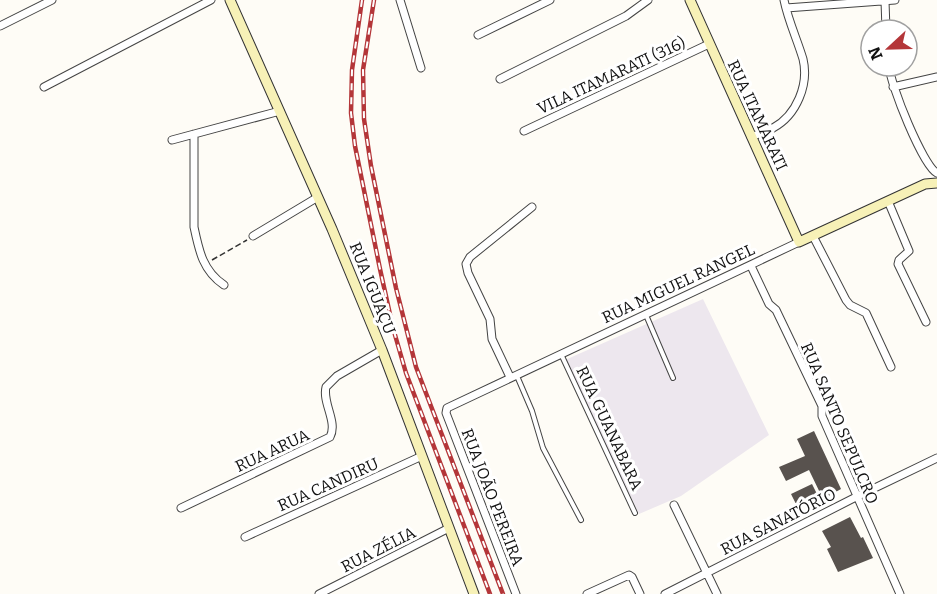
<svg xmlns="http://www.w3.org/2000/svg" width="937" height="594" font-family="Bitter,serif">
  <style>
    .industrial { fill: #ede7ee }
    .building { fill: #58524e }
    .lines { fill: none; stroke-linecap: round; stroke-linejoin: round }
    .service-casing { stroke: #444; stroke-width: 6 }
    .minor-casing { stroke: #444; stroke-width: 9 }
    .secondary-casing { stroke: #333; stroke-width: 11 }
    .path { stroke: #333; stroke-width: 1.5; stroke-dasharray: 6 3; stroke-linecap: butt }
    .service { stroke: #fff; stroke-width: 4 }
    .minor { stroke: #fff; stroke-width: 7 }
    .secondary { stroke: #f7f1b7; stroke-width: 9 }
    .rail-casing { stroke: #b43639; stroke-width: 4.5 }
    .rail { stroke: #fff; stroke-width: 2; stroke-dasharray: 7; stroke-linecap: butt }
    .labels { text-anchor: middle; stroke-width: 6; stroke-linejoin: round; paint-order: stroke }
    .street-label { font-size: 16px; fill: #111; stroke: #fff }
  </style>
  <rect width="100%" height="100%" fill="#fefcf6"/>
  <path class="industrial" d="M703 299 769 435 681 496 639 514 565 360Z"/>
  <path class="building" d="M814 431 841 489 823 499 809 470 786 481 779 467 805 456 797 439Z
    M812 484 817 494 796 504 791 494Z
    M850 517 861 538 863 537 873 558 838 572 827 549 831 547 822 531Z"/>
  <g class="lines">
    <g class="service-casing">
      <path id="service" d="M646 315 673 378
        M561 354 635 513
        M517 376 532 411 543 448 581 520"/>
    </g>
    <g class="minor-casing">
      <path id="minor" d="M400 0 421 68
        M885 1 886 30
        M786 8 895 0
        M0 26 52 0
        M478 35 550 0
        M889 66C890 84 923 166 937 173
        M500 79 626 16 648 0
        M44 87 211 0
        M893 87 937 77
        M524 131 709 44
        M194 134V227C199 251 203 271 224 285
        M751 137C759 134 766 131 773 128 797 115 809 84 803 59 797 39 788 20 784 0
        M172 140 280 111
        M888 201 909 251 899 260 898 264 926 322
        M253 236 318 197
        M813 236 846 300 850 305 866 313 891 367
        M751 266 769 304 776 310 822 406V416L900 594
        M510 377 492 339 490 319 468 273 466 264 470 257 532 207
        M674 505 717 594
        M181 508 330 437C338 422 322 403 326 387L337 376 382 350
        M245 537 422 456
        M319 594 449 528
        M516 594 446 413 447 408 799 242
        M587 594 629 575 632 577 640 594
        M665 594 856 497 937 458"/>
    </g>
    <g class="secondary-casing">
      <path id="secondary" d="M230 0 332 229 382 350 474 594
        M690 0 799 242 925 184 937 183"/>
    </g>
    <path class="path" d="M212 260 247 240"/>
    <use href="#service" class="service"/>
    <use href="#minor" class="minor"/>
    <use href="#secondary" class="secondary"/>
    <g class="rail-casing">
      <path id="rail" d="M362 0 352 70 351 113 355 146 380 269 393 328 406 373 490 594
        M374 0 363 70 364 119 371 166 396 288 416 367 503 594"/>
    </g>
    <use href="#rail" class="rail"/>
  </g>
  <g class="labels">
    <g class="street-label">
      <text transform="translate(611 75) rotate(-25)" y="6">VILA ITAMARATI (316)</text>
      <text transform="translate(758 115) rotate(65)" y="6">RUA ITAMARATI</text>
      <text transform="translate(678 283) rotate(-25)" y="6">RUA MIGUEL RANGEL</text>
      <text transform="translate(373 288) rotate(68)" y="6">RUA IGUAÇU</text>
      <text transform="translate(840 423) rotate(67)" y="6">RUA SANTO SEPULCRO</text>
      <text transform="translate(610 428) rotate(65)" y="6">RUA GUANABARA</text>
      <text transform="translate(272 450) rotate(-25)" y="6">RUA ARUA</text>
      <text transform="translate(328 484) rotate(-24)" y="6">RUA CANDIRU</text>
      <text transform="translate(493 497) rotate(69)" y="6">RUA JOÃO PEREIRA</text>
      <text transform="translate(778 521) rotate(-27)" y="6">RUA SANATÓRIO</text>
      <text transform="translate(378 549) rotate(-27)" y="6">RUA ZÉLIA</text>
    </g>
  </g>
  <g transform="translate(889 48) rotate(248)"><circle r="28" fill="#ffffff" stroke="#a0a0a0" stroke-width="1.5"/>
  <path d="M0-4.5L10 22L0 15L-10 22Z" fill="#b43639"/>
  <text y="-9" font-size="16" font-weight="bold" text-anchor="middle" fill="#111111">N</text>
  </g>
</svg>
